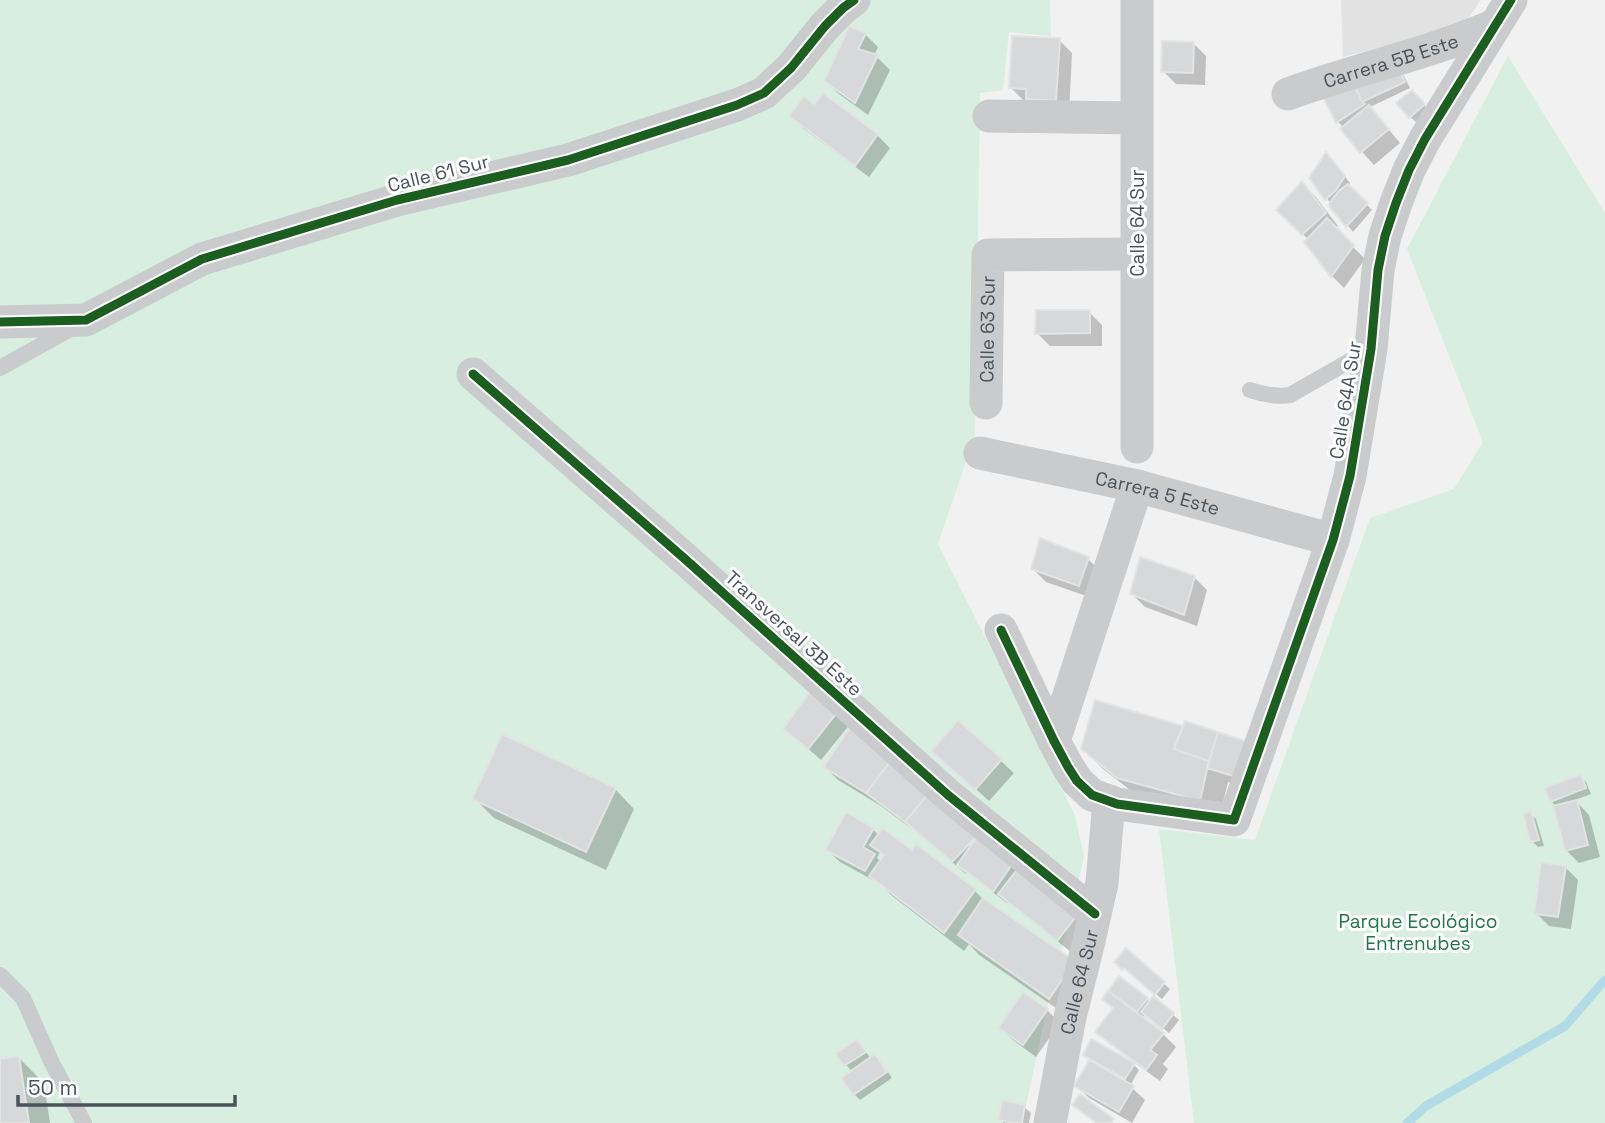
<svg xmlns="http://www.w3.org/2000/svg" width="1605" height="1123" font-family="'Space Grotesk',sans-serif">
  <style>
    .education { fill: #e3e2e2 }
    .green { fill: #d8eee0 }
    .shadow { fill: #0003; fill-rule: evenodd }
    .lines { fill: none; stroke-linecap: round; stroke-linejoin: round }
    .stream { stroke: #b1dbe7; stroke-width: 9 }
    .building { fill: #d7d8da; stroke: #e2e3e3; stroke-width: 2 }
    .service { stroke: #c9cbcc; stroke-width: 16 }
    .minor { stroke: #c9cbcc; stroke-width: 33 }
    .cycleway-casing { stroke: #fff; stroke-width: 13 }
    .cycleway { stroke: #1b5e20; stroke-width: 9 }
    .labels { text-anchor: middle; stroke-width: 6; stroke-linejoin: round; paint-order: stroke }
    .street-label { font-size: 19px; fill: #4a535b; stroke: #fff }
    .park-label { font-size: 19px; fill: #22754c; stroke: #fff }
  </style>
  <rect width="100%" height="100%" fill="#f1f1f1"/>
  <path class="education" d="M1341 0H1481L1463 26 1343 57Z"/>
  <path class="green" d="M0 0H1050L1051 36 1009 32 1003 90 980 93 975 435 938 544 1075 815 1084 857 1049 999 1022 1123H0Z
    M1508 56 1605 213V1123H1194L1159 829 1255 840 1370 518 1454 489 1483 442 1407 249Z"/>
  <path class="shadow" d="M865 34 878 47 874 56 877 57 890 70 868 115 839 94 826 81Z
    M1059 40 1072 53 1069 114 1024 101 1011 88Z
    M1193 43 1206 56 1205 85 1176 84 1163 71Z
    M1403 74 1410 88 1370 107 1400 143 1374 165 1342 130 1344 128 1338 122 1324 96Z
    M823 95 877 135 890 148 869 177 804 129 791 116 815 107Z
    M1418 98 1429 111 1416 122 1410 117Z
    M1332 160 1350 183 1348 186 1372 210 1353 232 1311 178Z
    M1302 184 1315 196 1338 226 1335 229 1365 259 1344 288 1332 276 1306 242 1309 240 1279 210Z
    M1089 312 1102 325V346H1050L1037 333Z
    M1088 559 1101 572 1092 598 1046 582 1033 569Z
    M1194 577 1207 590 1197 626 1145 607 1132 594Z
    M814 690 851 723 821 760 786 729Z
    M1096 702 1183 727 1186 723 1250 745 1253 789 1228 782 1219 819 1139 797 1103 769 1083 749Z
    M958 722 1014 773 989 801 947 763Z
    M853 726 1090 928 1071 952 1008 902 1007 903 967 873 966 874 920 835 881 806 838 780 825 767Z
    M1580 776 1586 782 1591 794 1575 800 1589 815 1600 857 1579 863 1566 850 1555 805 1551 801Z
    M615 789 634 809 606 870 494 818 474 798Z
    M1530 813 1536 819 1544 846 1538 847 1532 841Z
    M873 829 879 836 913 853 917 847 975 891 988 904 1074 963 1069 1017 979 955 969 944 964 951 891 895 880 884 840 862 827 850ZM880 852 885 857 881 862 877 858Z
    M1565 867 1578 880 1571 929 1549 926 1536 913Z
    M1126 951 1170 989 1162 999 1116 962Z
    M1116 996 1147 999 1150 1003 1154 998 1179 1020 1169 1033 1146 1014 1142 1019 1163 1034 1176 1047 1163 1064 1168 1069 1160 1081 1135 1063 1134 1065 1139 1070 1130 1086 1145 1100 1132 1123 1089 1098 1076 1085 1090 1060 1085 1055 1133 1064 1134 1062 1110 1044 1098 1031 1114 1009V997Z
    M1047 1010 1060 1023 1036 1057 1013 1040 1000 1028Z
    M863 1048 871 1059 875 1057 881 1062 892 1078 860 1100 854 1094 852 1072 838 1054Z
    M19 1058 44 1083 50 1123H0V1061Z
    M1024 1107 1031 1113 1029 1123H1004L1000 1119Z"/>
  <g class="lines">
    <path class="stream" d="M1407 1123 1426 1106 1565 1026 1605 980"/>
  </g>
  <path class="building" d="M849 26 866 33 858 49 878 55 855 103 824 81Z
    M1012 36 1060 38 1056 101 1026 99V89L1009 88Z
    M1162 41 1194 42 1193 73 1161 72Z
    M1398 66 1405 82 1362 102 1355 86Z
    M1355 86 1362 102 1365 104 1336 123 1322 95Z
    M1412 90 1425 104 1409 118 1396 103Z
    M823 93 878 134 855 166 789 116 804 96 814 104Z
    M1369 105 1389 129 1360 153 1340 129Z
    M1326 152 1345 176 1336 190 1325 200 1309 178Z
    M1302 181 1326 213 1302 235 1276 210Z
    M1348 184 1368 203 1346 227 1328 205 1339 191Z
    M1327 218 1354 245 1331 277 1304 242Z
    M1036 310H1090V333L1035 334Z
    M1040 538 1089 557 1079 586 1031 569Z
    M1140 557 1195 576 1184 615 1130 594Z
    M813 687 840 709 808 749 783 729Z
    M1095 700 1183 726 1174 749 1209 761 1200 801 1117 778 1081 749Z
    M958 720 1002 759 975 790 931 751Z
    M1185 721 1218 732 1209 761 1174 749Z
    M853 723 893 758 866 793 823 767Z
    M1218 732 1251 743 1240 778 1207 768Z
    M502 734 616 788 586 852 472 799Z
    M893 758 931 790 905 822 866 793Z
    M1581 774 1586 788 1550 802 1544 788Z
    M931 790 979 834 952 862 905 822Z
    M1577 800 1588 845 1565 851 1553 806Z
    M1531 811 1539 840 1530 842 1523 814Z
    M846 812 874 828 863 847 875 854 865 871 825 850Z
    M883 828 912 850 916 844 976 889 944 933 869 876 884 855 870 845Z
    M979 834 1015 860 993 892 957 865Z
    M1541 862 1566 866 1558 917 1534 914Z
    M1019 867 1078 914 1057 941 998 894Z
    M983 898 1075 961 1049 999 958 935Z
    M1126 948 1165 982 1155 995 1124 968 1122 970 1114 962Z
    M1119 976 1148 998 1137 1012 1108 991Z
    M1108 991 1164 1033 1150 1050 1157 1055 1146 1070 1095 1032 1113 1008 1102 999Z
    M1023 992 1048 1009 1023 1045 998 1028Z
    M1153 996 1174 1013 1162 1029 1141 1012Z
    M857 1039 866 1052 844 1066 835 1054Z
    M1091 1039 1135 1063 1125 1079 1083 1055Z
    M875 1054 887 1072 853 1095 841 1078Z
    M19 1056 29 1123H0V1059Z
    M1089 1060 1134 1086 1119 1112 1074 1086Z
    M1080 1094 1114 1119 1111 1123H1097L1072 1105Z
    M1002 1100 1025 1105 1022 1123H1013L998 1120Z"/>
  <g class="lines">
    <path class="service" d="M0 368 72 328
      M1250 390C1264 395 1275 397 1290 395L1369 350
      M0 975 23 998 51 1061 84 1123"/>
    <g class="minor">
      <path id="s1" d="M1288 94C1356 69 1427 54 1493 26"/>
      <path d="M989 116 1136 118"/>
      <path d="M0 322 86 320 202 259 397 200 568 160 737 105 764 93 791 68 825 26 843 8 854 0"/>
      <path d="M473 374 685 559 948 795 1095 914"/>
      <path id="s2" d="M986 403 988 255 1136 254"/>
      <path d="M1137 447V0"/>
      <path id="s3" d="M980 453 1137 486 1333 540"/>
      <path d="M1001 630 1054 741 1068 767 1077 781 1092 795 1117 804 1234 820 1333 540 1350 476 1371 349 1378 270 1385 236 1396 203 1409 170 1425 139 1511 0"/>
      <path d="M1054 741 1137 486"/>
      <path id="s4" d="M1050 1123 1070 1017 1088 945 1102 883 1109 801"/>
    </g>
    <g class="cycleway-casing">
      <path id="cycleway" d="M0 322 86 320 202 259 397 200 568 160 737 105 764 93 791 68 825 26 843 8 854 0
        M473 374 685 559 948 795 1095 914
        M1001 630 1054 741 1068 767 1077 781 1092 795 1117 804 1234 820 1333 540 1350 476 1371 349 1378 270 1385 236 1396 203 1409 170 1425 139 1511 0"/>
    </g>
    <use href="#cycleway" class="cycleway"/>
  </g>
  <g class="labels">
    <g class="street-label">
      <text dy="7" stroke="none"><textPath href="#s1" startOffset="108">Carrera 5B Este</textPath></text>
      <text transform="translate(438 173) rotate(-14)" y="7">Calle 61 Sur</text>
      <text transform="translate(1137 223) rotate(-90)" y="7">Calle 64 Sur</text>
      <text dy="7" stroke="none"><textPath href="#s2" startOffset="74">Calle 63 Sur</textPath></text>
      <text transform="translate(1345 400) rotate(-81)" y="7">Calle 64A Sur</text>
      <text dy="7" stroke="none"><textPath href="#s3" startOffset="182">Carrera 5 Este</textPath></text>
      <text transform="translate(794 633) rotate(42)" y="7">Transversal 3B Este</text>
      <text dy="7" stroke="none"><textPath href="#s4" startOffset="144">Calle 64 Sur</textPath></text>
    </g>
    <g class="park-label">
      <text x="1418" y="928">Parque Ecológico<tspan x="1418" dy="22">Entrenubes</tspan></text>
    </g>
  </g>
  <path d="M18 1095v10h217v-10" fill="none" stroke="#4a535b" stroke-width="3.5"/>
  <text x="28" y="1095" font-size="21" fill="#4a535b" stroke="#ffffff" stroke-width="5" paint-order="stroke">50 m</text>
</svg>
